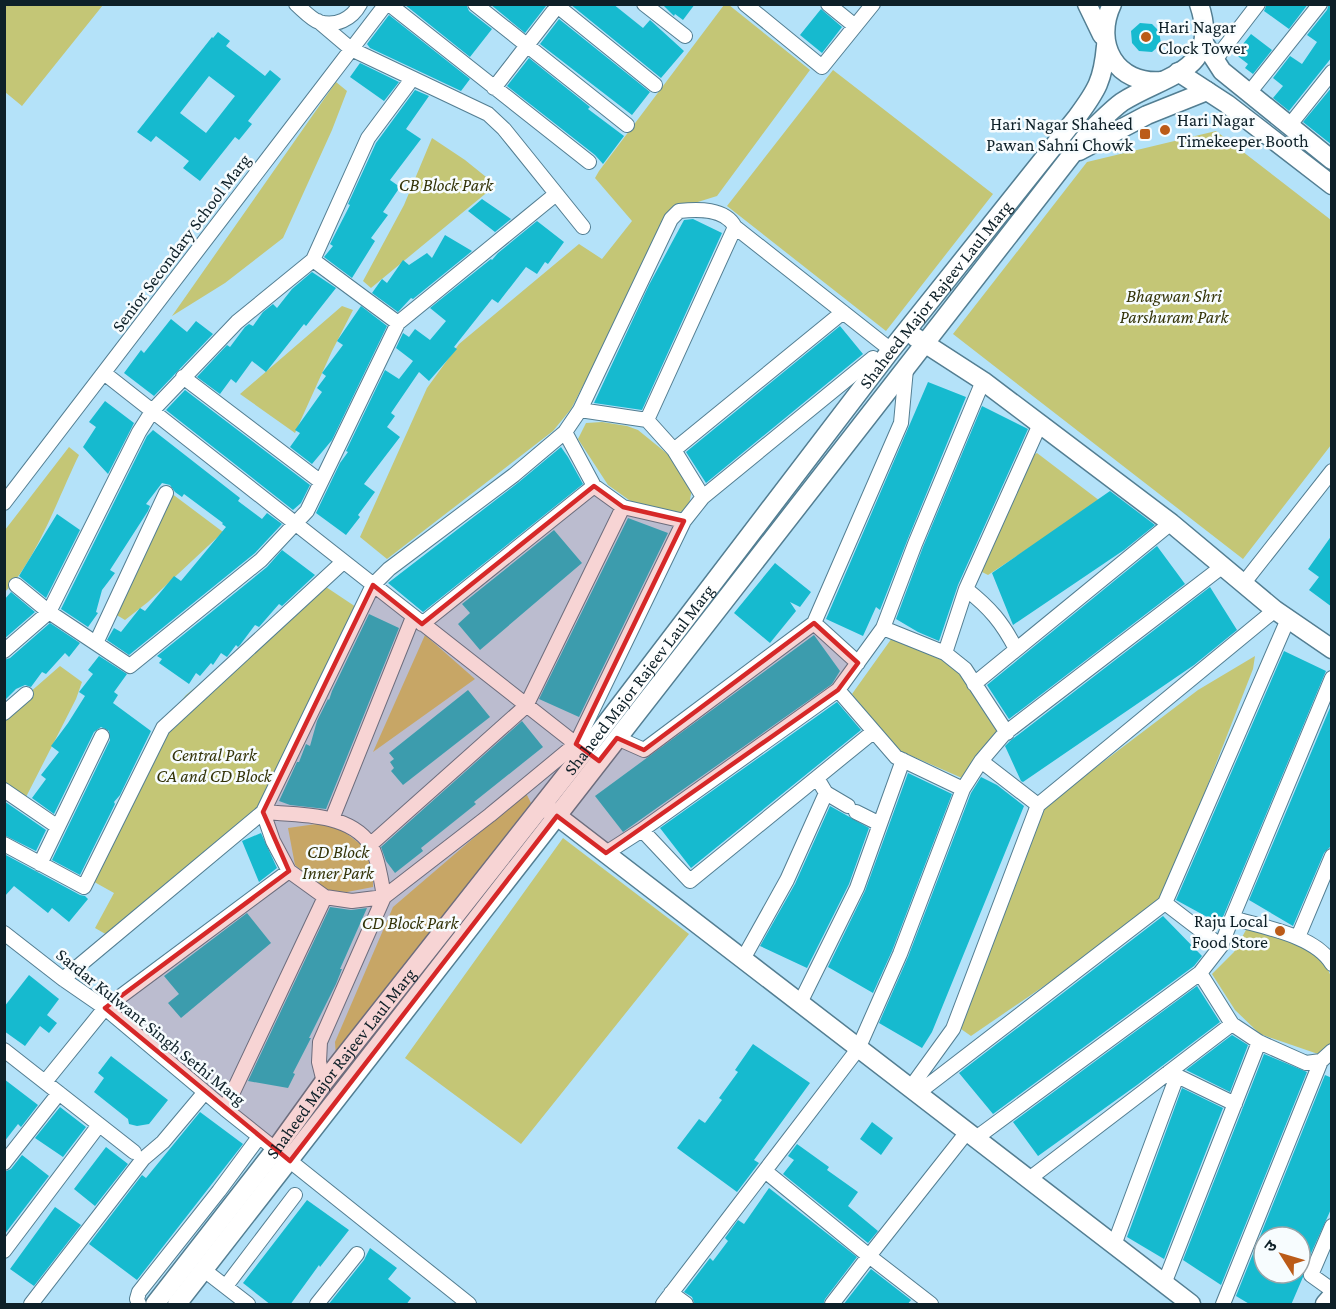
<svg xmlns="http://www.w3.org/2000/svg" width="1336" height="1309" font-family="'Crimson Pro','Noto Sans Devanagari',serif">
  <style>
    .green { fill: #c4c676 }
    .building { fill: #16bacf; fill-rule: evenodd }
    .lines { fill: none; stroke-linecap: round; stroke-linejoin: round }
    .street-casing { stroke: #537e92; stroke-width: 16 }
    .secondary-casing { stroke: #537e92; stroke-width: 21 }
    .street { stroke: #fff; stroke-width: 14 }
    .secondary { stroke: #fff; stroke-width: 18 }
    .marked { fill: #d62828; fill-opacity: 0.2; stroke: #d62828; stroke-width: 4.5; stroke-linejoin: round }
    .poi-dot { fill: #bb5b18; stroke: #f7fcfe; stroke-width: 2 }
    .labels { text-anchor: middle; stroke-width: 5; stroke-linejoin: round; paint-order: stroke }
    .poi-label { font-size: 18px; fill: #0e2028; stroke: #f7fcfe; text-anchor: start }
    .park-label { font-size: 18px; font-style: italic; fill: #333308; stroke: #f7fcfe }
    .street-label { font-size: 18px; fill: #0e2028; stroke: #f7fcfe }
  </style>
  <rect width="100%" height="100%" fill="#b4e2f9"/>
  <path class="green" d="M4 5H103L22 106 5 92Z
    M724 5H729L810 70 717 196 669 211 666 224 571 409 553 431 387 559 360 537 427 388 459 344 579 244 602 259 632 221 595 178 599 171Z
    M833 70 993 194 886 331 727 206Z
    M336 82 347 91 332 130 283 238 225 283 172 316Z
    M1216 131 1331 220V445L1243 559 953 334 1087 162Z
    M432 138 465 160 496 185 371 288 363 281 404 205Z
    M342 306 353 310 332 351 295 433 240 394Z
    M602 422 627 426 638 430 686 469 692 489 688 510 671 514 636 505 608 485 578 439 586 423Z
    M69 447 79 455C59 496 36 561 5 592V530Z
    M1037 453 1100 501 988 575 978 570 1032 456Z
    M167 490 223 532 148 602 125 620 115 614Z
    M323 585 359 609 264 814 109 936 95 928 114 893 89 879 159 728 186 695Z
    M425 635 475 679 373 752Z
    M892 638 941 658 962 674 998 731 962 778 898 750 852 694Z
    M1255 656 1253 669 1163 899 1095 951 971 1036 961 1029 979 974 1045 806 1198 690Z
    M60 666 82 682 76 699 26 797 5 789V714Z
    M526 793 531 803 336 1057 335 1042 393 907Z
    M316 824H334L364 847 373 873V887L347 892 327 891 295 865 288 828Z
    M563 838 689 934 521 1144 405 1058Z
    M1247 928C1272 936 1326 948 1331 978 1335 996 1331 1025 1331 1043L1321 1055 1260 1034 1235 1010 1212 974 1234 952Z"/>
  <path class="building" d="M404 4H466L469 11 492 29 470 57Z
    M490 4H545L546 6 525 33Z
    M570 4H613L643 28 650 20 684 51 661 78Z
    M662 4H695L683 20 675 14 674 16Z
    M1267 4H1308L1289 29 1264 11Z
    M1329 4H1332V57L1289 111 1273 98 1283 86 1273 78 1290 56 1302 64 1317 42 1307 35 1327 10Z
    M821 9 842 27 822 53 800 35Z
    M389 15 470 79 461 91 370 48 367 44Z
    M559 19 650 92 632 115 540 44Z
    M1140 23 1152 24 1159 31 1161 44 1152 52 1139 51 1132 43 1131 31Z
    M218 32 230 41 226 46 265 76 270 70 281 79 248 121 252 124 239 140 235 137 200 181 183 168 189 161 156 136 151 142 137 132 212 37 213 38ZM209 76 235 96 206 133 180 113Z
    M1251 34 1272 50 1253 74 1245 68 1248 64 1235 54Z
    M529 58 590 107 588 109 624 136 603 164 595 155 507 86Z
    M360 63 399 82 384 101 350 77Z
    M1332 87V145L1303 122Z
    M415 90 429 96 406 129 421 139 390 180 400 187 383 212 388 215 371 238 375 241 352 278 324 257 333 246 330 244 350 205 348 204 376 143Z
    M482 199 511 219 495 232 468 211Z
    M693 219 722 233 642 410 594 403 649 285 684 220Z
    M537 221 564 242 548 264 545 262 537 274 526 267 498 303 492 299 454 347 457 349 429 381 419 372 391 413 395 416 387 427 400 437 364 484 375 492 358 515 360 517 346 535 316 513 340 463 348 452 346 451 385 370 399 379 413 361 396 348 403 333 409 337 415 329 430 340 446 321 430 308 491 259 492 260 498 253Z
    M445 235 472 251 413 299 411 298 398 312 372 293 382 279 387 283 403 260 409 265 427 253 432 258Z
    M312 272 336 288 306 326 304 324 266 372 252 361 236 383 231 379 220 394 197 377 227 345 230 347 245 327 249 324 253 326 263 312 273 304 277 308 292 289Z
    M361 306 387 326 332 440 312 464 290 447 300 433 295 430 322 392 317 388 326 376 322 373 343 345 337 341Z
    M171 319 187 332 196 321 213 334 154 396 124 373 141 350 144 353Z
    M840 326 863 354 706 483 686 452Z
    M928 382 966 397 907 541 880 610 876 607 863 636 826 619Z
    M185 390 310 485 301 503 293 510 166 410Z
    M105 401 134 423 108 474 83 447 96 427 89 422Z
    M982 406 1028 429 958 585 939 641 918 632 896 619 923 547Z
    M153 430 240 498 238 501 262 519 267 513 282 524 255 553 129 655 107 640 114 628 121 632 140 608 145 611 174 576 181 581 226 527 222 524 223 523 184 494 182 497 175 492 170 485 162 483 146 504 150 506 148 511 110 570 115 573 102 590 96 612 98 613 88 627 61 609 147 436Z
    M561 447 568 457 583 484 423 612 388 583 519 482Z
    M1110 491 1155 525 1124 550 1013 625 992 573Z
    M57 514 80 530 46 598 19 576Z
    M628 518 668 533 579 717 539 699Z
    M554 530 582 563 480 650 458 624 470 613 462 604Z
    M1332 535V607L1309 590 1319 577 1308 569Z
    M1157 546 1185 584 1009 719 987 685Z
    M282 550 315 575 282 606 279 604 259 627 255 625 240 645 238 647 236 645 227 657 221 653 213 665 211 663 200 676 196 673 189 684 159 663 162 659 157 656 267 567Z
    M775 563 811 592 800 607 790 602 796 611 770 643 734 613Z
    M1210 587 1237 630 1194 665 1023 782 1021 781 1005 746 1010 741Z
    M11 592 35 612 4 639V600Z
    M369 614 399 628 326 809 290 805 279 801 297 762H299L306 744 310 746 317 721 328 699 329 700 332 691Z
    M50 623 80 643 69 657 65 653 46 674 42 672 31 687 25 685 16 689 4 701V660L10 658Z
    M814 635 840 671 832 684 623 832 595 796Z
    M1284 651 1326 671 1220 924 1176 900Z
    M99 656 127 674 114 692 118 695 113 703 151 731 120 795 114 802 115 804 80 875 52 860 110 740 109 731 101 727 94 732 54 814 32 798 46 779 41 775 59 752 51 746 68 723 85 696 79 692 93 674 88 670Z
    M468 690 490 717 403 785 391 771 394 768 390 762 394 759 389 753Z
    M837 702 861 730 691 868 660 828Z
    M1332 703V845L1324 853 1293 926 1249 900Z
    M522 721 543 747 474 802 476 804 421 848 423 851 395 873 386 861 381 847Z
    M908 773 952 794 892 951 873 993 828 967 865 891Z
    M981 777 997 785 1024 806 932 1032 922 1048 879 1023 908 957 971 793Z
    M4 801 46 830 36 851 4 835Z
    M830 806 869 828 849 884 807 968 760 946 795 884Z
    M261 833 277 868 259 882 242 841Z
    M4 854 80 895 85 896 88 899 69 922 52 908 48 913 14 886 4 897Z
    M330 907 351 910 367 908 340 969H342L336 984 309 1038H311L293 1073 295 1074 288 1088 248 1081Z
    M247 913 271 943 181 1018 168 1003 179 994 164 976Z
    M1163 916 1202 956 1194 966 993 1114 959 1073Z
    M29 975 59 999 47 1015 57 1023 49 1033 40 1026 25 1046 4 1031V1007Z
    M1197 986 1220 1022 1137 1085 1038 1156 1013 1122Z
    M1232 1035 1248 1045 1230 1092 1186 1070Z
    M753 1044 810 1083 754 1160 759 1163 737 1192 677 1148 699 1119 705 1123 722 1100 719 1098 738 1072 735 1070Z
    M1264 1054 1307 1072 1221 1285 1183 1260Z
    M111 1056 168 1100 149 1124 137 1126 129 1124 128 1119 94 1092 104 1078 98 1073Z
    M1325 1075 1332 1078V1207L1303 1271V1277L1291 1305H1251L1236 1296ZM1264 1237H1300V1273H1264Z
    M4 1079 38 1105 21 1127 18 1124 4 1142Z
    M1182 1088 1223 1108 1164 1259 1127 1237Z
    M60 1107 86 1127 63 1157 35 1138Z
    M200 1112 243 1144 137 1280 89 1244 142 1175 146 1178Z
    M872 1122 893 1138 881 1155 860 1139Z
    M797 1144 829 1167 827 1170 858 1192 848 1206 878 1231 868 1243 783 1174 794 1160 788 1156Z
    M106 1147 128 1164 95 1206 74 1189Z
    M22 1155 49 1176 4 1235V1172L11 1169Z
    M769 1188 857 1257 825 1299 823 1305H695L692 1297 684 1292 710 1258 713 1261 728 1241 725 1238 738 1220 744 1224Z
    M307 1200 349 1230 320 1267 319 1265 290 1305H271L243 1283Z
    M55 1207 81 1225 34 1286 10 1269Z
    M370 1248 397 1268 388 1279 411 1298 406 1305H328L364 1260Z
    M871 1269 911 1300 907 1305H843Z"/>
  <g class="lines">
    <g class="street-casing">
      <path id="street" d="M296 4C303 10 311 19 319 22 336 27 352 19 360 4
        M389 4 589 162
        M475 4 627 125
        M555 4 655 85
        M644 4 685 36
        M745 4 822 67 873 4
        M828 4 855 26
        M318 21 351 49 488 114 504 129 583 227
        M1215 60 1258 4
        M494 88 559 4
        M1249 93 1320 4
        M1289 126 1332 72
        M735 227 891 350
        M313 260 398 323
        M104 373 581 748
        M183 377 321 482
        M565 432 580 410 671 219 679 211C698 209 725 208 735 227L647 420
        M674 450 843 312
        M594 486 623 507 684 521
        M703 497 873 358
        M4 503 386 4
        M1243 584 1332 471
        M16 585 49 612 130 666 261 560 307 511 398 323 556 194
        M966 589C990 608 1002 622 1016 649
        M814 623 901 423 906 369
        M883 628 915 544 983 381
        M96 643 166 493
        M4 651 49 612 139 432 153 410 237 322 313 260 368 138 412 79
        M945 653 966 589 1040 424
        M974 684 1171 523
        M4 713 26 694
        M617 738 644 750 814 623 858 663
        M981 761 1038 805
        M963 789 896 757 838 690 883 628 945 653 965 669 1007 733
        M4 790 58 827
        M826 793 848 806
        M263 812C297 815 348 812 370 844 377 854 382 884 384 897L352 901 325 897 289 871 273 841Z
        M856 812 880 824
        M332 819 413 617
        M642 830 690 881 873 732
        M4 844 84 887 163 728 343 562
        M371 844 526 706 623 507
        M606 853 642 830 838 690
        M40 864 102 736
        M1165 903 1221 946
        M1232 918 1332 678
        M4 933 63 979 105 1008 225 1109 469 1304
        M1298 937 1332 856
        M743 959 787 880 826 793 817 778
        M1332 964C1315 935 1262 927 1232 918L1221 946 1200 973 1232 1024 1259 1042 1306 1063 1321 1061 1332 1051
        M63 979 263 812 373 585 389 569 514 475 565 432 594 486 422 624
        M800 1003 857 888 903 760
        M4 1050 134 1152
        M1169 1072 1235 1104
        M45 1082 105 1008 289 871
        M324 1082 319 1062 320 1042 384 897 490 815 576 744 684 521 703 497 674 450 647 420 580 410
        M911 1087 953 1029 1038 805 1275 610
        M918 1093 1165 903 1288 619
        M225 1109 325 897
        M976 1138 1200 973
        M4 1163 59 1093
        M765 1171 869 1256 832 1304
        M1029 1179 1232 1024
        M1332 1226 1311 1275 1332 1290
        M1114 1245 1177 1076
        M4 1251 99 1125
        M204 1270 248 1304
        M1164 1284 1259 1042
        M226 1286 295 1195
        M671 1293 686 1304
        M31 1304 143 1159 163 1142 205 1092
        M139 1304 137 1299 139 1292 219 1191 259 1137
        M317 1304 357 1254
        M663 1304 858 1049 900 954 963 789 981 761 1004 734 1223 566
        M931 1304 869 1256 967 1132
        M1223 1304 1321 1061"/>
    </g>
    <g class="secondary-casing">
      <g id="secondary">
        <path d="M1087 4 1102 35"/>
        <path d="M1112 4C1093 44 1116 85 1162 81"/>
        <path d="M1204 43 1222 71 1332 160"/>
        <path d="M1178 72 1227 104 1332 185"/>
        <path d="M1079 151 1147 115 1207 91"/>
        <path d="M915 337 983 381 1040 424 1171 523 1275 610 1332 649"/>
        <path d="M548 809 1191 1304"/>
        <path id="s1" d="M155 1304 275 1150 324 1082 585 751 891 350 1077 117C1097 90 1103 80 1106 46"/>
        <path d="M177 1304 1091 130C1101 121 1111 110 1122 102 1166 74 1222 72 1199 4"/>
        <path d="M1325 1304 1332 1296"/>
      </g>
    </g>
    <use href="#street" class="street"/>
    <use href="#secondary" class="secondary"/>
  </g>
  <path class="marked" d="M594 486 623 507 684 521 576 744 599 761 617 738 644 750 814 623 858 663 838 690 606 853 557 816 290 1161 105 1008 289 871 263 812 373 585 422 624Z"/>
  <g class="poi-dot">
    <circle cx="1146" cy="37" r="6"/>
    <circle cx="1165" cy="130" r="6"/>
    <rect x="1139" y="128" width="12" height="12" rx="3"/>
    <circle cx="1280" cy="931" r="6"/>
  </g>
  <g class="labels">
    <g class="poi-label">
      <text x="1158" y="33">Hari Nagar<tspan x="1158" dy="21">Clock Tower</tspan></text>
      <text x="1177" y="126">Hari Nagar<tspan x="1177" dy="21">Timekeeper Booth</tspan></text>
      <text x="1133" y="130" text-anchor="end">Hari Nagar Shaheed<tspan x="1133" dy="21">Pawan Sahni Chowk</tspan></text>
      <text x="1268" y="927" text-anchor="end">Raju Local<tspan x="1268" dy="21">Food Store</tspan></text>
    </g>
    <g class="park-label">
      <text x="446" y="191">CB Block Park</text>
      <text x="1174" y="302">Bhagwan Shri<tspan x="1174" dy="21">Parshuram Park</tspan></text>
      <text x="214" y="761">Central Park<tspan x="214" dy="21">CA and CD Block</tspan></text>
      <text x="338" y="858">CD Block<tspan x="338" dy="21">Inner Park</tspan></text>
      <text x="410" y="929">CD Block Park</text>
    </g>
    <g class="street-label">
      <text transform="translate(181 243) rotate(-53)" y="6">Senior Secondary School Marg</text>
      <text dy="6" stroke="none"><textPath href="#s1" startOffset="1276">Shaheed Major Rajeev Laul Marg</textPath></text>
      <text dy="6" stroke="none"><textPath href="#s1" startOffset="790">Shaheed Major Rajeev Laul Marg</textPath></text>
      <text transform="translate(151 1027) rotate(39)" y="6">Sardar Kulwant Singh Sethi Marg</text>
      <text dy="6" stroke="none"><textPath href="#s1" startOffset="304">Shaheed Major Rajeev Laul Marg</textPath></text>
    </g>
  </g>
  <rect width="1336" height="1309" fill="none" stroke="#0e2028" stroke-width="12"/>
  <g transform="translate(1282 1255) rotate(307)"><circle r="28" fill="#f7fcfe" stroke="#9aa4a8" stroke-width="1.5"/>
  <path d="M0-4.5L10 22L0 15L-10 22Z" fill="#bb5b18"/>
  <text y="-9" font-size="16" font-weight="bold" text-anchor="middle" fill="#0e2028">उ</text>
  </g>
</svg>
